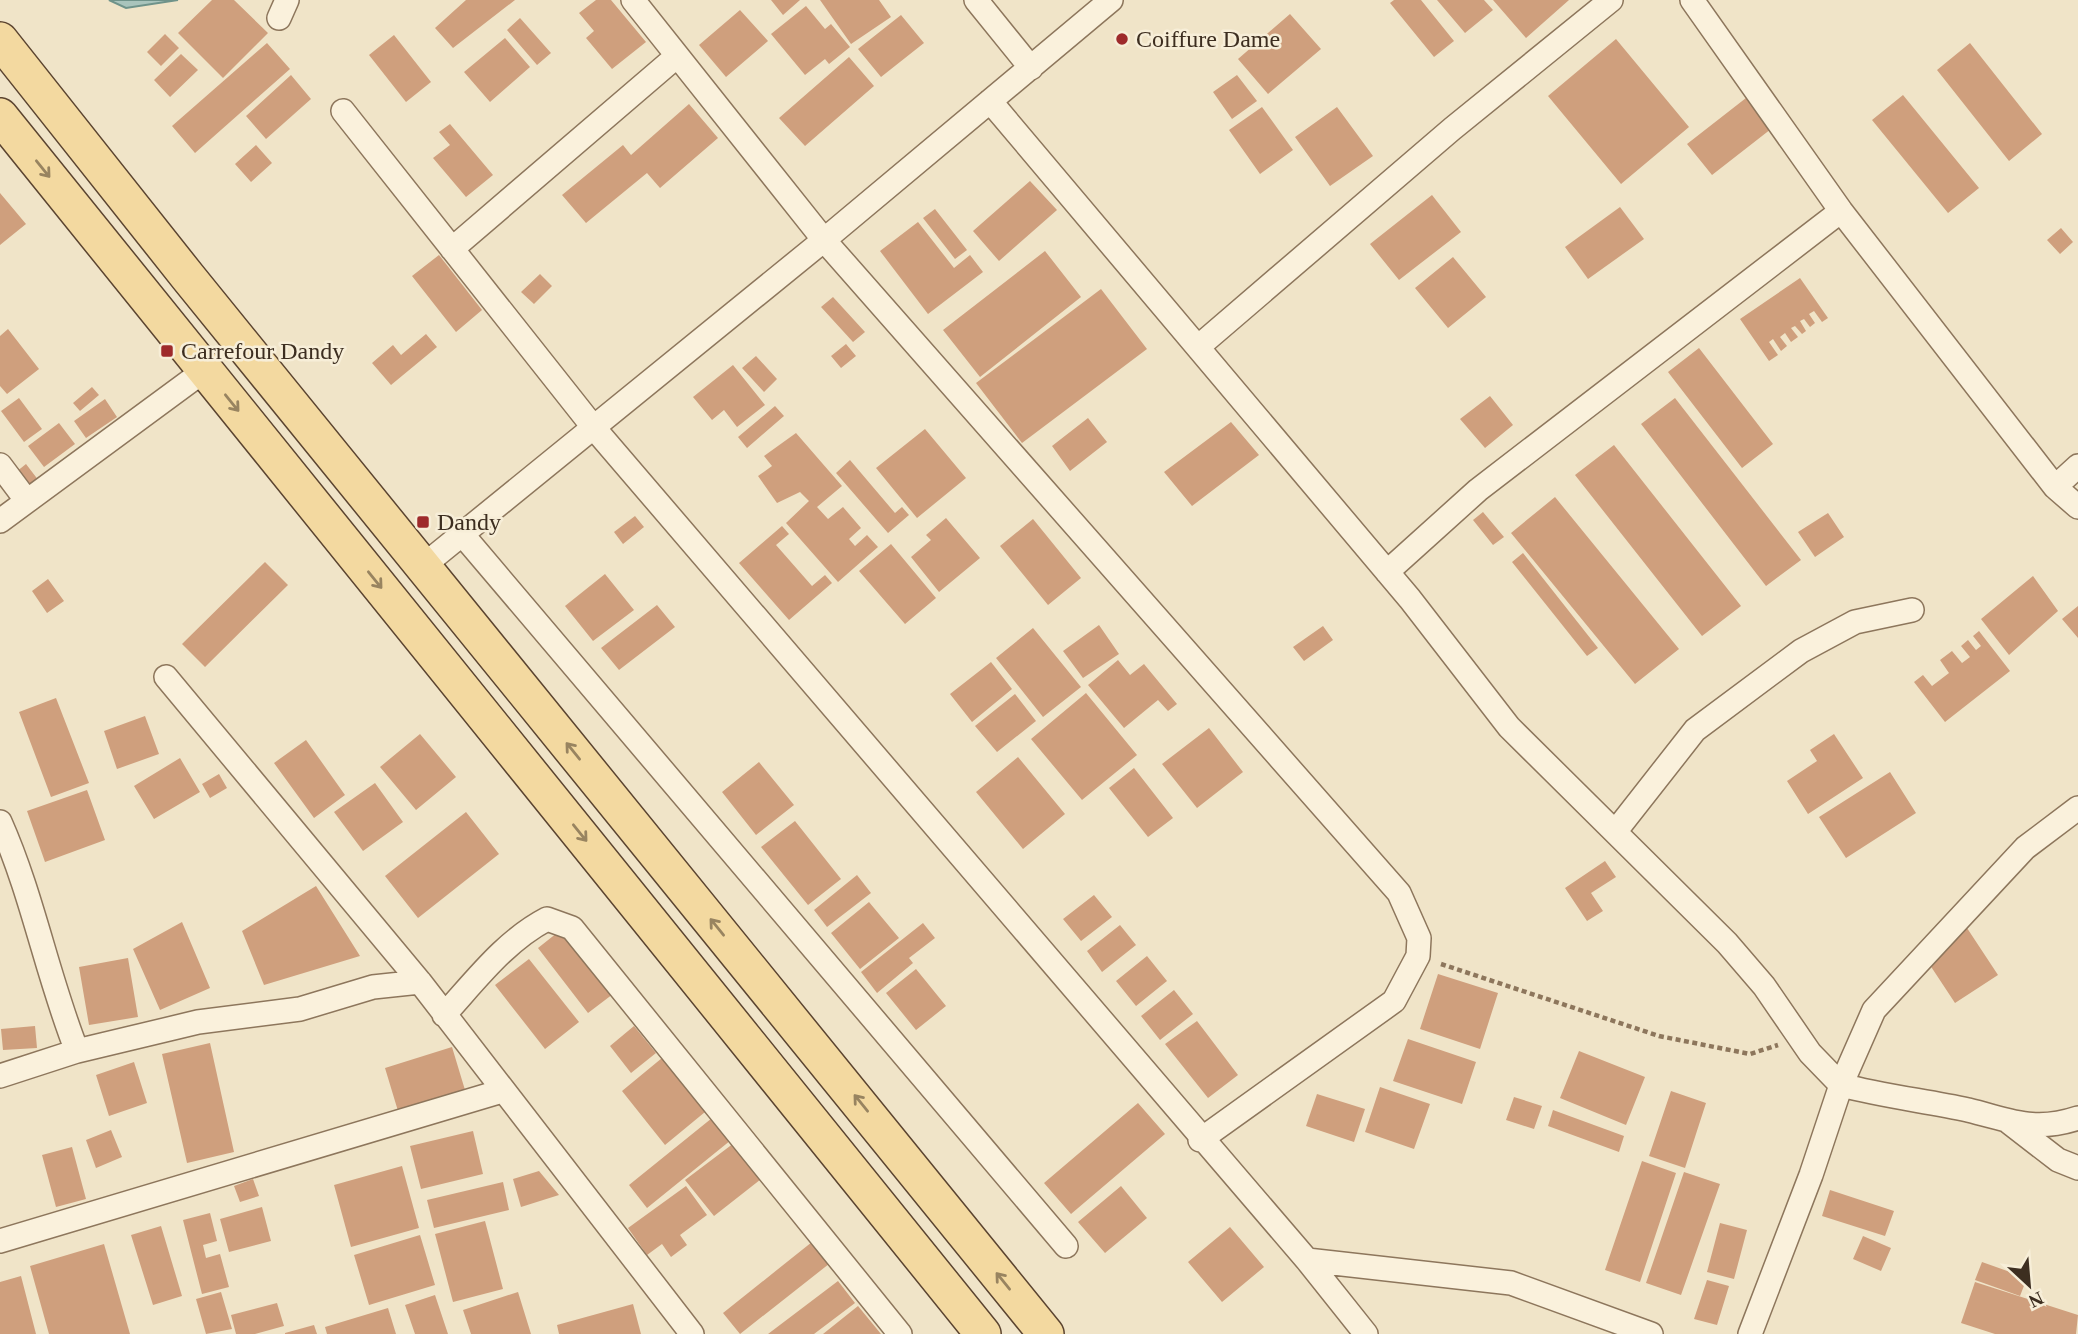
<svg xmlns="http://www.w3.org/2000/svg" width="2078" height="1334" font-family="'Times New Roman',serif">
  <style>
    .water { fill: #a9c4bc; stroke: #6f938a; stroke-width: 2 }
    .building { fill: #cf9f7d }
    .lines { fill: none; stroke-linecap: round; stroke-linejoin: round }
    .minor-casing { stroke: #8d765c; stroke-width: 26 }
    .primary-casing { stroke: #5b4430; stroke-width: 38 }
    .path { stroke: #8d765c; stroke-width: 4.5; stroke-dasharray: 5 3.5; stroke-linecap: butt }
    .minor { stroke: #faf1dc; stroke-width: 23 }
    .primary { stroke: #f3d9a0; stroke-width: 35 }
    .oneway { stroke: #988460 }
    .poi-dot { fill: #9e2a2b; stroke: #f7eed8; stroke-width: 2.5 }
    .labels { text-anchor: middle; stroke-width: 5; stroke-linejoin: round; paint-order: stroke }
    .poi-label { font-size: 24px; fill: #3d2e20; stroke: #f7eed8; text-anchor: start }
  </style>
  <rect width="100%" height="100%" fill="#f0e4c8"/>
  <path class="water" d="M109 0H178L126 8Z"/>
  <path class="building" d="M212 0H234L268 33 223 78 178 33Z
    M466 0H515L453 48 435 28Z
    M596 0H611L646 42 612 69 586 38 594 31 579 13Z
    M771 0H800L783 15Z
    M820 0H879L891 17 851 44Z
    M1394 0H1421L1454 41 1434 57 1390 3Z
    M1437 0H1484L1493 10 1465 33Z
    M1493 0H1569L1526 38Z
    M806 6 825 29 831 24 850 47 829 64 825 59 805 75 771 34Z
    M740 10 768 41 726 77 699 45Z
    M1290 14 1321 49 1268 94 1238 59Z
    M901 15 924 43 881 77 858 49Z
    M520 18 551 53 537 65 507 30Z
    M165 34 179 48 161 66 147 52Z
    M394 35 431 82 406 102 369 55Z
    M505 38 530 67 490 102 464 72Z
    M1616 39 1689 127 1621 184 1548 96Z
    M267 43 290 69 195 153 172 126Z
    M1970 43 2042 134 2009 161 1937 70Z
    M181 54 198 70 170 97 154 80Z
    M849 57 874 86 805 146 779 118Z
    M291 75 311 99 266 139 246 116Z
    M1237 75 1257 101 1232 119 1213 92Z
    M1903 95 1979 188 1948 213 1872 120Z
    M1746 98 1771 129 1712 175 1687 144Z
    M689 104 718 138 660 188 647 173 586 223 562 195 623 145 631 155Z
    M1262 107 1293 150 1260 174 1229 130Z
    M1337 107 1373 156 1330 186 1295 137Z
    M450 124 493 175 466 197 433 158 450 145 439 132Z
    M256 145 272 163 251 182 235 164Z
    M1030 181 1057 210 999 261 973 231Z
    M0 193 26 224 0 245Z
    M1432 195 1461 232 1399 280 1370 244Z
    M1620 207 1644 239 1588 279 1565 247Z
    M935 209 967 250 955 259 923 218Z
    M918 222 954 268 970 255 983 272 928 314 880 251Z
    M2061 228 2073 242 2060 254 2047 240Z
    M1045 251 1081 297 980 377 943 330Z
    M439 255 482 310 456 332 412 276Z
    M1453 257 1486 297 1448 328 1415 288Z
    M540 274 552 286 534 304 521 292Z
    M1800 278 1828 318 1822 322 1814 311 1809 314 1815 323 1810 327 1804 319 1800 321 1806 331 1802 334 1795 326 1791 328 1798 337 1791 342 1785 333 1780 337 1787 346 1781 351 1773 339 1769 342 1778 355 1769 361 1740 319Z
    M1101 289 1147 349 1022 443 976 383Z
    M833 297 865 332 853 342 821 307Z
    M8 329 39 369 7 394 0 386V336Z
    M426 334 437 347 391 385 372 363 393 345 401 355Z
    M846 344 856 356 841 368 831 356Z
    M1699 348 1773 444 1742 468 1668 372Z
    M756 356 777 379 764 392 742 368Z
    M733 365 765 405 737 427 724 410 712 420 693 397Z
    M92 387 99 395 80 411 73 403Z
    M1490 396 1513 425 1485 448 1460 419Z
    M19 398 42 429 24 442 1 411Z
    M1675 398 1801 560 1766 586 1641 424Z
    M105 399 117 417 86 438 74 421Z
    M775 406 784 416 747 448 738 437Z
    M1088 418 1107 442 1070 471 1052 446Z
    M1231 422 1259 455 1192 506 1164 472Z
    M59 423 75 444 44 467 28 446Z
    M925 429 966 478 917 518 876 468Z
    M796 433 842 486 817 507 828 519 843 507 861 528 849 539 855 546 867 535 878 547 838 582 786 523 809 501 800 492 777 503 758 476 772 466 764 456Z
    M1614 445 1741 606 1702 636 1575 475Z
    M850 460 895 513 902 507 909 515 888 533 836 473Z
    M26 464 39 481 24 492 11 476Z
    M1555 497 1679 649 1635 684 1511 533Z
    M1483 512 1504 537 1493 545 1473 520Z
    M1828 513 1844 537 1815 557 1798 532Z
    M635 516 644 527 623 544 614 532Z
    M946 518 980 558 939 592 911 557 931 540 926 535Z
    M1033 519 1081 578 1048 605 1000 546Z
    M782 526 789 534 776 545 812 586 825 575 832 583 789 620 739 563Z
    M891 544 936 598 905 624 859 571Z
    M1523 553 1598 648 1587 656 1512 562Z
    M265 562 288 585 205 667 182 644Z
    M605 574 634 610 593 641 565 606Z
    M2033 576 2058 611 2009 655 1981 619Z
    M48 579 64 601 47 613 32 591Z
    M657 605 675 627 619 670 601 648Z
    M2078 606V638L2062 619Z
    M1099 625 1119 654 1083 678 1063 651Z
    M1323 626 1333 640 1304 661 1293 647Z
    M1033 628 1081 687 1043 717 996 658Z
    M1979 631 2010 671 1945 722 1914 682 1923 675 1932 686 1949 673 1940 660 1952 651 1962 663 1970 657 1961 646 1968 640 1976 650 1981 646 1973 636Z
    M1118 660 1130 675 1144 664 1177 704 1168 711 1158 700 1124 728 1088 685Z
    M991 662 1012 689 972 722 950 694Z
    M1086 693 1137 755 1082 800 1031 739Z
    M1015 694 1036 721 997 752 975 726Z
    M56 698 89 783 51 797 19 712Z
    M145 716 159 754 117 769 104 731Z
    M1209 728 1243 772 1197 808 1162 764Z
    M420 734 456 777 416 810 380 767Z
    M1834 734 1863 778 1808 814 1787 781 1817 761 1810 750Z
    M306 740 345 795 314 818 274 763Z
    M1018 757 1065 814 1023 849 976 792Z
    M180 758 200 792 154 819 134 786Z
    M759 762 794 805 756 835 722 792Z
    M1134 768 1173 818 1148 837 1109 788Z
    M1890 772 1916 813 1846 858 1819 817Z
    M219 774 227 788 210 798 202 784Z
    M375 783 403 822 363 851 334 812Z
    M87 790 105 840 45 862 27 811Z
    M466 812 499 854 418 918 385 876Z
    M795 821 841 879 808 905 761 847Z
    M1605 861 1616 877 1591 893 1603 911 1587 921 1565 888Z
    M857 875 871 893 827 927 814 910Z
    M316 886 360 956 264 985 242 931Z
    M1094 895 1112 917 1081 941 1063 919Z
    M869 902 899 938 860 969 831 933Z
    M182 922 210 988 160 1010 133 949Z
    M923 923 935 938 909 958 913 963 877 993 861 972Z
    M1120 925 1136 945 1102 972 1087 951Z
    M1967 928 1998 975 1955 1003 1924 956Z
    M562 929 613 994 588 1013 538 948Z
    M1147 956 1167 981 1136 1006 1116 981Z
    M128 958 138 1017 89 1025 79 967Z
    M529 959 579 1022 545 1049 495 985Z
    M916 969 946 1006 916 1030 886 993Z
    M1438 974 1498 993 1480 1049 1420 1029Z
    M1174 990 1193 1014 1160 1040 1141 1016Z
    M1197 1021 1238 1075 1208 1098 1165 1044Z
    M35 1026 37 1048 3 1050 1 1029Z
    M634 1026 656 1053 631 1073 610 1046Z
    M1408 1039 1476 1062 1462 1104 1393 1081Z
    M210 1043 234 1152 187 1163 162 1054Z
    M452 1047 465 1090 398 1111 385 1068Z
    M1579 1051 1645 1077 1626 1125 1560 1098Z
    M662 1058 705 1112 665 1145 622 1091Z
    M134 1062 147 1103 109 1116 96 1075Z
    M1380 1087 1430 1104 1414 1149 1365 1132Z
    M1671 1091 1706 1103 1685 1168 1649 1156Z
    M1317 1094 1365 1109 1354 1142 1306 1126Z
    M1514 1097 1542 1106 1534 1129 1506 1120Z
    M1138 1103 1165 1134 1071 1214 1044 1183Z
    M1553 1110 1624 1136 1619 1152 1548 1126Z
    M717 1114 736 1136 647 1208 629 1185Z
    M111 1130 122 1157 96 1168 86 1140Z
    M473 1131 483 1174 421 1189 410 1146Z
    M738 1140 765 1176 714 1216 685 1180Z
    M72 1147 86 1199 56 1207 42 1155Z
    M1642 1161 1676 1173 1640 1282 1605 1270Z
    M402 1166 419 1228 351 1247 334 1185Z
    M539 1171 559 1195 521 1207 513 1179Z
    M1684 1172 1720 1184 1681 1295 1646 1283Z
    M253 1179 259 1196 240 1202 234 1186Z
    M503 1182 509 1210 434 1228 427 1200Z
    M686 1186 707 1215 680 1235 687 1245 671 1257 662 1244 647 1255 628 1228Z
    M1121 1186 1147 1218 1105 1253 1078 1222Z
    M1830 1190 1894 1211 1885 1236 1822 1216Z
    M262 1207 271 1241 229 1252 220 1219Z
    M210 1213 217 1241 203 1245 206 1258 220 1254 229 1287 202 1294 183 1220Z
    M485 1221 503 1289 453 1302 435 1234Z
    M1720 1223 1747 1230 1734 1279 1707 1272Z
    M161 1226 182 1296 153 1305 131 1235Z
    M1230 1227 1264 1267 1222 1302 1188 1262Z
    M420 1235 435 1285 369 1305 354 1255Z
    M1863 1236 1891 1248 1881 1271 1853 1259Z
    M817 1238 834 1260 740 1334 723 1313Z
    M104 1244 130 1334H49L30 1266Z
    M1982 1262 2027 1278 2020 1296 1975 1280Z
    M21 1276 36 1334H0V1282Z
    M1707 1280 1729 1286 1717 1325 1694 1319Z
    M838 1281 855 1303 814 1334H768Z
    M1975 1282 2078 1315 2076 1334H1995L1961 1323Z
    M221 1292 232 1329 206 1334 196 1299Z
    M518 1292 531 1334H471L463 1310Z
    M435 1295 448 1334H415L405 1305Z
    M277 1303 284 1326 255 1334H236L231 1315Z
    M633 1304 641 1334H559L557 1325Z
    M858 1306 881 1334H823Z
    M388 1308 396 1334H327L325 1327Z
    M314 1325 317 1334H285V1333Z"/>
  <g class="lines">
    <g class="minor-casing">
      <path id="minor" d="M633 0 824 240 1399 893 1419 938 1418 956 1394 1001 1200 1140
        M976 0 1031 68
        M1692 0 1841 211 2055 487 2078 507
        M279 18 287 0
        M990 101 1410 599 1509 727 1727 943 1764 986 1810 1053 1841 1085 1874 1010 2025 848 2078 808
        M343 111 594 428 1307 1260 1366 1334
        M452 249 677 56
        M1198 347 1452 129 1611 0
        M0 465 27 501
        M2055 487 2078 466
        M0 521 205 370
        M462 534 1066 1246
        M423 566 824 240 1111 0
        M1387 572 1478 490 1841 211
        M166 677 420 982 692 1334
        M0 822C33 896 47 976 77 1051L198 1022 300 1009 373 987 420 982
        M1615 832 1695 730 1801 651 1855 622 1912 610
        M444 1015C476 980 505 941 547 919L572 928 900 1334
        M0 1076 77 1051
        M2010 1123 2058 1160 2078 1168
        M0 1241 502 1091
        M1307 1260 1511 1283 1651 1334
        M1750 1334 1811 1175 1841 1085C1883 1096 1926 1101 1968 1110 2010 1120 2033 1133 2078 1118"/>
    </g>
    <g class="primary-casing">
      <path id="primary" d="M0 40 188 277 1046 1334
        M0 116 983 1334"/>
    </g>
    <path class="path" d="M1441 964 1659 1036 1750 1054 1778 1045"/>
    <use href="#minor" class="minor"/>
    <use href="#primary" class="primary"/>
  </g>
  <defs><path id="oneway-shaft" d="M-6 0H5M1.5-3L5.5 0L1.5 3" fill="none" stroke-width="1.6" stroke-linecap="round" stroke-linejoin="round" transform="scale(1.75)"/></defs>
  <g class="oneway">
    <use href="#oneway-shaft" transform="translate(43 169) rotate(51)"/>
    <use href="#oneway-shaft" transform="translate(232 403) rotate(51)"/>
    <use href="#oneway-shaft" transform="translate(375 580) rotate(51)"/>
    <use href="#oneway-shaft" transform="translate(573 751) rotate(-129)"/>
    <use href="#oneway-shaft" transform="translate(580 833) rotate(51)"/>
    <use href="#oneway-shaft" transform="translate(717 927) rotate(-129)"/>
    <use href="#oneway-shaft" transform="translate(861 1103) rotate(-129)"/>
    <use href="#oneway-shaft" transform="translate(1003 1281) rotate(-129)"/>
  </g>
  <g class="poi-dot">
    <circle cx="1122" cy="39" r="7"/>
    <rect x="160" y="344" width="14" height="14" rx="3.5"/>
    <rect x="416" y="515" width="14" height="14" rx="3.5"/>
  </g>
  <g class="labels">
    <g class="poi-label">
      <text x="1136" y="47">Coiffure Dame</text>
      <text x="181" y="359">Carrefour Dandy</text>
      <text x="437" y="530">Dandy</text>
    </g>
  </g>
  <g transform="translate(2029 1285) rotate(154)" stroke="#f7eed8" stroke-width="5" paint-order="stroke">
  <path d="M0-5L12 26L0 18L-12 26Z" fill="#3d2e20"/>
  <text y="-10" font-size="19" font-weight="bold" text-anchor="middle" fill="#3d2e20">N</text>
  </g>
</svg>
